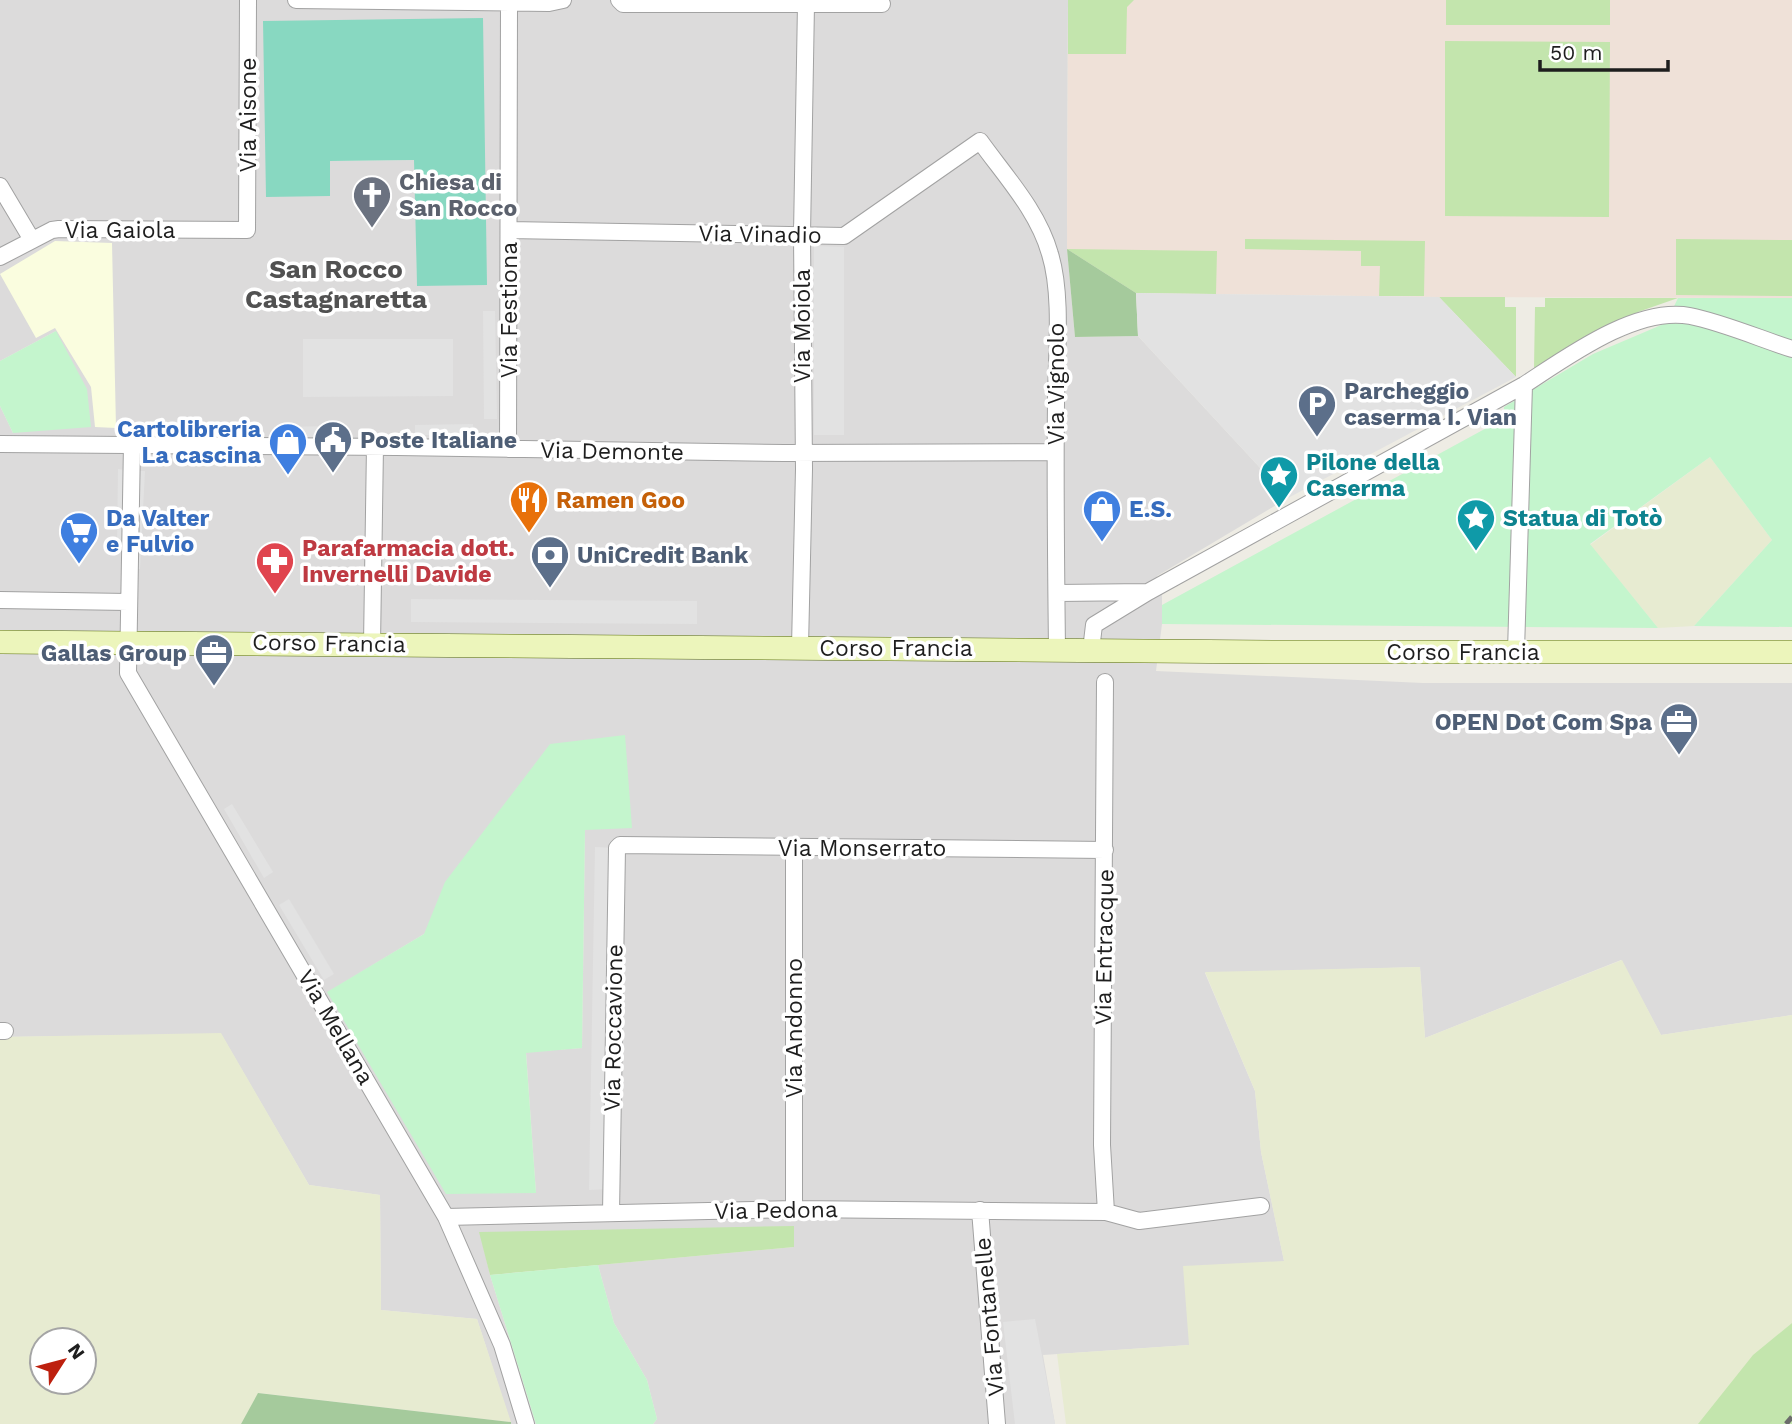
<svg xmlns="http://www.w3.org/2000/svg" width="1792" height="1424" font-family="'Work Sans',sans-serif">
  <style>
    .residential { fill: #dcdbdb; fill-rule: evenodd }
    .education { fill: #fafddf }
    .military { fill: #efe1d8 }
    .farmland { fill: #e7ebd1; fill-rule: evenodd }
    .grass { fill: #c3e5ad }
    .forest { fill: #a5ca9c }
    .park { fill: #c4f5cd }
    .pitch { fill: #88d8c1 }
    .parking { fill: #e2e2e2 }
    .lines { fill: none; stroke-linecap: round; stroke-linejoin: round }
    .street-casing { stroke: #a2a2a2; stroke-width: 18 }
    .secondary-casing { stroke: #586d0d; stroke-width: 24 }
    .street { stroke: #fff; stroke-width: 16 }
    .secondary { stroke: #ecf5bb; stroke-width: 23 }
    .rail { stroke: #6c6c6c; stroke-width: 5; stroke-dasharray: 14 14; stroke-linecap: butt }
    .labels { text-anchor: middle; stroke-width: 7; stroke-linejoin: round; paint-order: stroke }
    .street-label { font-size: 23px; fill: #1e1e1e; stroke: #fff }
    .worship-label { font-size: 23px; font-weight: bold; fill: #5b616d; stroke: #fff; text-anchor: start }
    .service-label { font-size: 23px; font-weight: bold; fill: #4e5e75; stroke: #fff; text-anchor: start }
    .shop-label { font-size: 23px; font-weight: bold; fill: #366cbe; stroke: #fff; text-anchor: start }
    .culture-label { font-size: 23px; font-weight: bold; fill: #0d838f; stroke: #fff; text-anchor: start }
    .food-label { font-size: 23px; font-weight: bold; fill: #c56008; stroke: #fff; text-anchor: start }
    .health-label { font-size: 23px; font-weight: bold; fill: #be3a42; stroke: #fff; text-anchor: start }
    .quarter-label { font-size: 26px; font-weight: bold; fill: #515151; stroke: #fff }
  </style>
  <rect width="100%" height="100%" fill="#eeece4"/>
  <path class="residential" d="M0 0H1068L1067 249 1075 337 1138 336 1288 498 1157 576 1162 595V624L1156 671 1423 683H1792V1015L1661 1035 1621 960 1425 1038 1420 967 1205 973 1255 1091 1261 1152 1284 1261 1189 1345 1043 1355 1055 1424H653L657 1419 647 1380 614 1323 598 1265 794 1247 480 1232 490 1275 536 1424H511L477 1319 381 1310 380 1195 309 1185 221 1034 0 1037V406L13 433 56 331 0 361ZM482 18 417 286 415 160 330 161ZM625 735 585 830 582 1048 526 1052 536 1193 328 992 424 934Z"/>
  <path class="education" d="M55 241 112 243 116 428 95 427 91 387 55 328 36 338 0 274Z"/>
  <path class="military" d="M1068 0H1792V298L1439 297 1136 293 1067 249Z"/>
  <path class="farmland" d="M1710 457 1772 540 1694 626 1658 628 1590 545Z
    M1622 960 1661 1035 1792 1015V1323L1762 1348 1700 1424H1066L1057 1354 1189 1345 1183 1266 1284 1261 1261 1152 1255 1091 1205 972 1420 967 1425 1038Z
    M221 1033 309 1185 380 1195 381 1310 477 1319 511 1422 259 1393 241 1424H0V1037ZM42 1340H84V1382H42Z"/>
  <path class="grass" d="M1068 0H1134L1127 7 1126 54H1068Z
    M1446 0H1610V25H1446Z
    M1445 41 1610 42 1609 217 1445 216Z
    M1245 239 1425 241 1424 296H1379L1380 266H1361V251L1245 249Z
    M1676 239 1792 240V296L1676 295Z
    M1067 249 1217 251 1216 294 1136 293Z
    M1439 297H1505V307H1516V377Z
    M1545 298H1678L1638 312 1534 368 1535 307H1545Z
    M794 1226V1247L490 1275 479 1232Z
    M1792 1323V1424H1698L1753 1355Z"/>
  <path class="forest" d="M1067 249 1136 293 1138 336 1075 337Z
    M258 1393 511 1422V1424H241Z"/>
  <path class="park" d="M1678 298H1792V627L1694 626 1772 540 1710 457 1590 544 1658 628 1162 624V605L1503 419 1504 407 1593 354 1666 323Z
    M56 331 87 389 91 427 13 433 0 406V361Z
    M625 735 632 828 585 830 582 1048 526 1053 536 1193 446 1194 327 992 424 934 445 882 550 744Z
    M598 1265 614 1323 647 1380 657 1419 653 1424H536L490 1275Z"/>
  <path class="pitch" d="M483 18 487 285 417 286 414 160 330 161V196L266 197 263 21Z"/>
  <path class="parking" d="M814 246 844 247V435H814Z
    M1136 293 1439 297 1516 377 1288 498 1138 336Z
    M483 311H495L497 419H484Z
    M303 339H453V396L303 397Z
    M473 424 474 435H415V425Z
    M337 426V438L275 440 274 427Z
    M118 469 125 470 124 548H117Z
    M137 471H145L140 569H133Z
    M411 599 697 601V624L411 622Z
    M232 804 273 872 264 878 224 809Z
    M595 847 617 848 610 1189 589 1190Z
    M289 899 334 974 324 980 279 905Z
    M1035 1319 1055 1424H1015L1003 1322Z"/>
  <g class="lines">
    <g class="street-casing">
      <path id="street" d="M296 0 549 3 563 0
        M619 0 623 4H882
        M0 186 32 240
        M509 230 844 236 980 141C1005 176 1038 211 1050 254 1063 296 1056 358 1056 403 1055 485 1056 567 1057 649
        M0 257 52 230 59 229 247 230 248 0
        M0 444 397 447 784 453 1055 452
        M132 444 128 673 446 1217 502 1345 526 1424
        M508 449 509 3
        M1057 593 1148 592
        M0 600 128 602
        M372 644 375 446
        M800 647 804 469 802 234 806 4
        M1091 650 1094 625 1148 592 1524 385C1567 357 1636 306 1690 316 1721 322 1761 339 1792 349
        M1516 651 1524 385
        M1105 682 1102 1145 1106 1212
        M0 1031H5
        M794 1209V848
        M980 1210 997 1424
        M611 1213 617 848 620 845 1105 850
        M446 1217 794 1209 1106 1212 1139 1221 1261 1206"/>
    </g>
    <g class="secondary-casing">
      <path id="secondary" d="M0 642 1282 652H1792"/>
    </g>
    <use href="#street" class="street"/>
    <use href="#secondary" class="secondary"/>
    <path class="rail" d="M1786 1424 1792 1417"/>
  </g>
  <defs>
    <g id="church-pin" transform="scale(2.0125)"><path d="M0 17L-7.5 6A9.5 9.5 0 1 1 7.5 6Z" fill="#6b7280" stroke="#fff"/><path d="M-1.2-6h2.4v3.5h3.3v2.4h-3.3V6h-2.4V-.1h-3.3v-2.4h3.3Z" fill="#fff"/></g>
    <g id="parking-pin" transform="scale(2.0125)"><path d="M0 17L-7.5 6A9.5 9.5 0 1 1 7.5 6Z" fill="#5c6f8a" stroke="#fff"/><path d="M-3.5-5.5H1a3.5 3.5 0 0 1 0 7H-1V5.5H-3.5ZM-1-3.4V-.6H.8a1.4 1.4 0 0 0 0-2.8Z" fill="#fff"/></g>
    <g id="civic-pin" transform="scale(2.0125)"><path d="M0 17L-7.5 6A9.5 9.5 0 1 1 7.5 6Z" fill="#5c6f8a" stroke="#fff"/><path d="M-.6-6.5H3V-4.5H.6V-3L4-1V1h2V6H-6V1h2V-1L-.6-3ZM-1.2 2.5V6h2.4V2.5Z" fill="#fff"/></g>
    <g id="shop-pin" transform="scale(2.0125)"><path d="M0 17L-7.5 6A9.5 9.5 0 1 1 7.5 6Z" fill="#3f7fe0" stroke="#fff"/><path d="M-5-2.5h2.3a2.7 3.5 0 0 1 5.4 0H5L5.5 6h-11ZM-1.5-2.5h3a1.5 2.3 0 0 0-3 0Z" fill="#fff"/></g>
    <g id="sight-pin" transform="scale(2.0125)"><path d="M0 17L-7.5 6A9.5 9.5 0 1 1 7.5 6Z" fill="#0f9aa8" stroke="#fff"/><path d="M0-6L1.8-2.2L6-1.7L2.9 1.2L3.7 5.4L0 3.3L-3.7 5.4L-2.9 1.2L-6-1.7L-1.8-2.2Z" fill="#fff"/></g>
    <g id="restaurant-pin" transform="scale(2.0125)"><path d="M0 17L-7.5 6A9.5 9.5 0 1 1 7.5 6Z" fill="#e8710a" stroke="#fff"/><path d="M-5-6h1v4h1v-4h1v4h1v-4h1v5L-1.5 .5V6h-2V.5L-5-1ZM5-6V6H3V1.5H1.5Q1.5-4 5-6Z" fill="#fff"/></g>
    <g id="supermarket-pin" transform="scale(2.0125)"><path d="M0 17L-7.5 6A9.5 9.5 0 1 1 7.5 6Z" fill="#3f7fe0" stroke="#fff"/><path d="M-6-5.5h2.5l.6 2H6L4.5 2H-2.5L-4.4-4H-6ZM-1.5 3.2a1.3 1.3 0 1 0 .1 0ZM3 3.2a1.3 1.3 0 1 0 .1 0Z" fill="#fff"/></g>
    <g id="bank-pin" transform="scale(2.0125)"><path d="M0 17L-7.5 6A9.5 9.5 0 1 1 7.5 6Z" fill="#5c6f8a" stroke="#fff"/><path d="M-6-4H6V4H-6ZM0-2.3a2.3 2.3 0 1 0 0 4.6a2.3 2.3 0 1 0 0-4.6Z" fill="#fff"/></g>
    <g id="pharmacy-pin" transform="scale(2.0125)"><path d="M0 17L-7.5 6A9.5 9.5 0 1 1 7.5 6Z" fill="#e0444e" stroke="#fff"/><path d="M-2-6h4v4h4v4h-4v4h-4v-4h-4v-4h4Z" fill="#fff"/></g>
    <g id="office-pin" transform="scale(2.0125)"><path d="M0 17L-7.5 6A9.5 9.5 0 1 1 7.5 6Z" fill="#5c6f8a" stroke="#fff"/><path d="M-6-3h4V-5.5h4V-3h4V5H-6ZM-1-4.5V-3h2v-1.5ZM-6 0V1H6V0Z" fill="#fff"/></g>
  </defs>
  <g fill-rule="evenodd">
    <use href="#church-pin" x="372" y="195"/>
    <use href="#parking-pin" x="1317" y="404"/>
    <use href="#civic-pin" x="333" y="440"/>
    <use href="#shop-pin" x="288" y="442"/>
    <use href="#sight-pin" x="1279" y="475"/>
    <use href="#restaurant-pin" x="529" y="500"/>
    <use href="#shop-pin" x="1102" y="509"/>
    <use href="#sight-pin" x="1476" y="518"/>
    <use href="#supermarket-pin" x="79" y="531"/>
    <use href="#bank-pin" x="550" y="555"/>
    <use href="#pharmacy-pin" x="275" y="561"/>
    <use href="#office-pin" x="214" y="653"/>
    <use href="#office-pin" x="1679" y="722"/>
  </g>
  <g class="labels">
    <g class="street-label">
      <text transform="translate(248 115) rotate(-90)" y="8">Via Aisone</text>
      <text x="120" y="238">Via Gaiola</text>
      <text transform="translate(760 234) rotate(1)" y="8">Via Vinadio</text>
      <text transform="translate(509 310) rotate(-90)" y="8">Via Festiona</text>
      <text transform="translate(802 326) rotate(-90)" y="8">Via Moiola</text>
      <text transform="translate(1056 384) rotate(-90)" y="8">Via Vignolo</text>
      <text transform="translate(612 451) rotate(1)" y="8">Via Demonte</text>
      <text transform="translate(329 643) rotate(1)" y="8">Corso Francia</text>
      <text x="896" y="656">Corso Francia</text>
      <text x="1463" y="660">Corso Francia</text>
      <text x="862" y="856">Via Monserrato</text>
      <text transform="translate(1104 947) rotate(-89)" y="8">Via Entracque</text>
      <text transform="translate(336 1027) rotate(60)" y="8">Via Mellana</text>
      <text transform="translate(613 1028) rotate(-89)" y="8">Via Roccavione</text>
      <text transform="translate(794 1028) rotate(-90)" y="8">Via Andonno</text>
      <text transform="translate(776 1210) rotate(-1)" y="8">Via Pedona</text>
      <text transform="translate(989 1317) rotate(-95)" y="8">Via Fontanelle</text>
    </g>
    <g class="worship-label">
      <text x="399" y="190">Chiesa di<tspan x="399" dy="26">San Rocco</tspan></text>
    </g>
    <g class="service-label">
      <text x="1344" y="399">Parcheggio<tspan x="1344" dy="26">caserma I. Vian</tspan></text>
      <text x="360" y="448">Poste Italiane</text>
      <text x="577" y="563">UniCredit Bank</text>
      <text x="187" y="661" text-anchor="end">Gallas Group</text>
      <text x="1652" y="730" text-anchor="end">OPEN Dot Com Spa</text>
    </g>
    <g class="shop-label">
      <text x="261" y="437" text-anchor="end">Cartolibreria<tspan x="261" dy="26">La cascina</tspan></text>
      <text x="1129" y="517">E.S.</text>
      <text x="106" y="526">Da Valter<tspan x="106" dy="26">e Fulvio</tspan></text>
    </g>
    <g class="culture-label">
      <text x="1306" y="470">Pilone della<tspan x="1306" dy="26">Caserma</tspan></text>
      <text x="1503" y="526">Statua di Totò</text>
    </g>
    <g class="food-label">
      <text x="556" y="508">Ramen Goo</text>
    </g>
    <g class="health-label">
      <text x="302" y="556">Parafarmacia dott.<tspan x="302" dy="26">Invernelli Davide</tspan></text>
    </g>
    <g class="quarter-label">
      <text x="336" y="278">San Rocco<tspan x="336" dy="30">Castagnaretta</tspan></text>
    </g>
  </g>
  <g transform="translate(63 1361) rotate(54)"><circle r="33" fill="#ffffff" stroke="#a5a5a5" stroke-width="2"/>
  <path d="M0-5L12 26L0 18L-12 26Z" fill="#bd200e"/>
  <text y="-10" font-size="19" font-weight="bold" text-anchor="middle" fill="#1e1e1e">N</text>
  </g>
  <path d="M1540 60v10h128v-10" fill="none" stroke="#1e1e1e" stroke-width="3.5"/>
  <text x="1550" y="60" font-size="21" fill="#1e1e1e" stroke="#ffffff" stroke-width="5" paint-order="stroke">50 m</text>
</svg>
